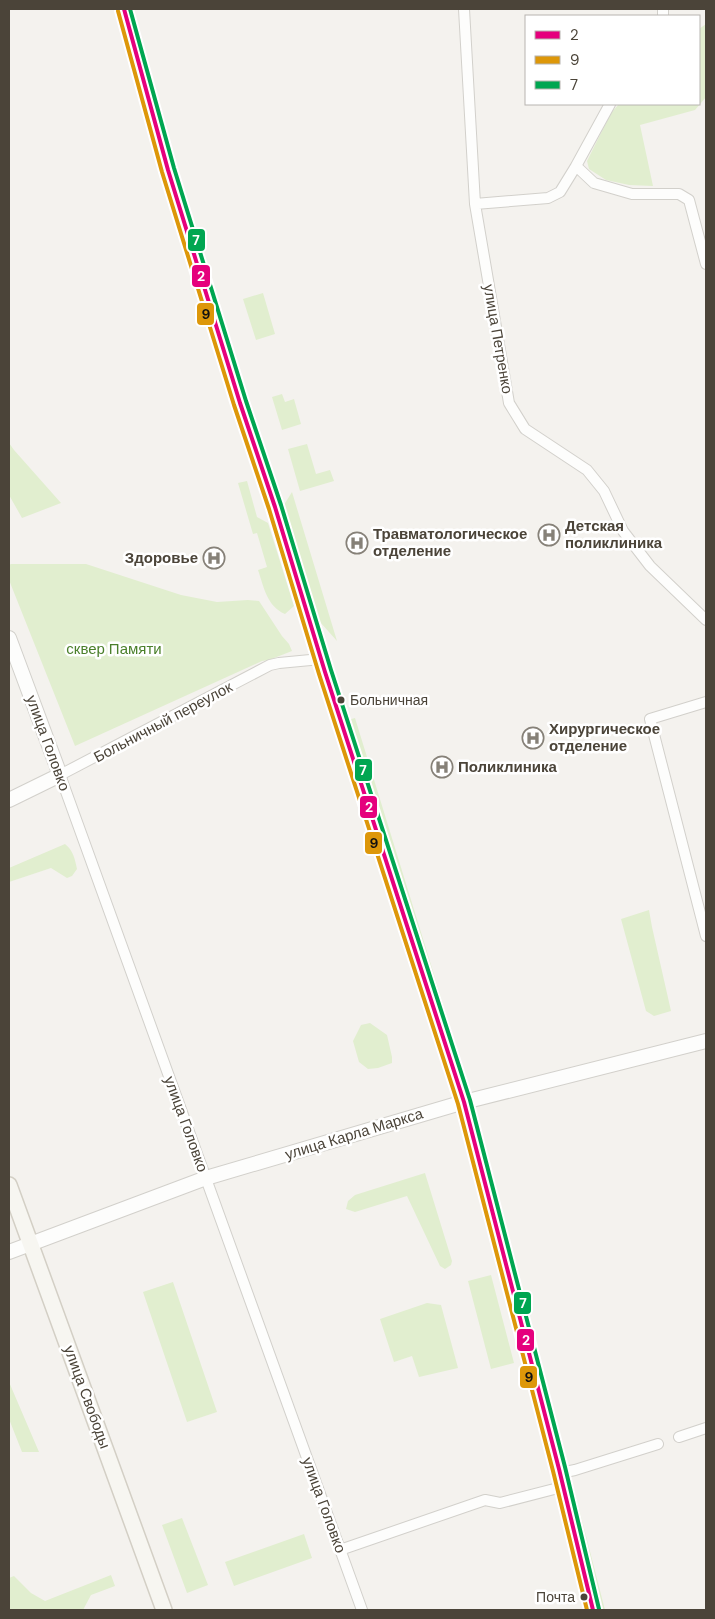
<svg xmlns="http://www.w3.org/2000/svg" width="715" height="1619" font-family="'DM Sans',sans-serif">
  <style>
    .green { fill: #e1eecf }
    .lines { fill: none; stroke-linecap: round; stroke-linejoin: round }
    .minor-casing { stroke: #d2d0cb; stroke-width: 12 }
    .tertiary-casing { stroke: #d2d0cb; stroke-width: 16 }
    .secondary-casing { stroke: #d3cfc5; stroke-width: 18 }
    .minor { stroke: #fdfdfc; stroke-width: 10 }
    .tertiary { stroke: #fdfdfc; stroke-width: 14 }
    .secondary { stroke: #f7f6f1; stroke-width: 15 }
    .bus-1-casing { stroke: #fff; stroke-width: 8 }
    .bus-2-casing { stroke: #fff; stroke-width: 8 }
    .bus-3-casing { stroke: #fff; stroke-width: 8 }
    .bus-1 { stroke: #e5007d; stroke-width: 4 }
    .bus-2 { stroke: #dd9709; stroke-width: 4 }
    .bus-3 { stroke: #00a651; stroke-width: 4 }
    .bus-dot { fill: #4b4439; stroke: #fff; stroke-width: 2 }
    .labels { text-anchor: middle; stroke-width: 5; stroke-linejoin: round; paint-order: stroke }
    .bus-label { font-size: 14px; fill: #4b4439; stroke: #fff; text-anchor: start }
    .street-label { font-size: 15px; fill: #4b4439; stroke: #fff }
    .poi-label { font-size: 15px; font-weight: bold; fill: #4b4439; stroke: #fff; text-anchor: start }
    .park-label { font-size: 15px; fill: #4a7f2a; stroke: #fff }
    .line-badge { stroke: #fff; stroke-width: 2 }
    .badge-label { font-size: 14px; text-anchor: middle; font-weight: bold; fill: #fff }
    .pale-badge-label { font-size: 14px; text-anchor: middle; font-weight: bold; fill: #111 }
  </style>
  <rect width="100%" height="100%" fill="#f4f2ee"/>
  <path class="green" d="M706 24V97L695 110 640 125 653 186 629 185 606 180 589 169 587 161 611 113 619 104H699V29Z
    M263 293 275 334 256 340 243 299Z
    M282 394 285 402 294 399 301 424 282 430 272 397Z
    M9 443 14 450 61 503 22 518 9 495Z
    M307 444 316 474 330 470 334 481 300 491 288 449Z
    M247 481 257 517 268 523 294 606 285 614C267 606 264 588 258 570L267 567 257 533 253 534 238 483Z
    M292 492 337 641 320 622 312 606 282 508Z
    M11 564H86L181 595 217 602 248 600 259 601 282 636 289 644 292 651 269 660 262 661 75 746 9 580V565Z
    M355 718 468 1085 459 1087 341 722Z
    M65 844C73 850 75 859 77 869L72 876 67 878 51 868 9 882V868Z
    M649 910 652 927 671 1011 654 1016 646 1011 621 919Z
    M370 1023 387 1035 392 1057V1063L378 1068 368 1069 359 1062 353 1041 361 1025Z
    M480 1125 568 1467 559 1469 471 1128Z
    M425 1173 452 1261 451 1265 445 1269 440 1266 407 1196 355 1212 346 1209 348 1201 355 1195Z
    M491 1275 514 1363 491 1369 468 1281Z
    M173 1282 217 1412 187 1422 143 1292Z
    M427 1303 441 1305 458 1368 419 1377 412 1356 394 1362 380 1319Z
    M9 1382 39 1452H22L9 1419Z
    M574 1489 605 1610H596L567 1491Z
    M182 1518 208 1585 187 1593 162 1525Z
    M304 1534 312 1558 234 1586 225 1562Z
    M111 1575 115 1586 91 1595 83 1610H9V1578L14 1576 31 1593 45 1601Z"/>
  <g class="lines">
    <g class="minor-casing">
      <path id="minor" d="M464 9 475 204 509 403 525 429 587 470 604 491 623 531 650 566 706 620
        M663 9V16
        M610 104 576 166 594 183 632 194H679L689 200 706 264
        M475 204 548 198 560 192 576 166
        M321 659 279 663 270 665 60 775 362 1610
        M706 702 650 719 706 936
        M679 1437 706 1428
        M560 1473 575 1470 658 1444
        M340 1550 485 1500 500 1503 562 1487"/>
    </g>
    <g class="tertiary-casing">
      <path id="tertiary" d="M124 9 168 170 240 403 275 507 325 672 464 1102 559 1469 593 1610
        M9 638 60 775 9 800
        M9 1252 206 1178 464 1102 706 1041"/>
    </g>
    <g class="secondary-casing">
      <path id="secondary" d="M9 1185 164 1610"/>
    </g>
    <use href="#minor" class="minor"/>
    <use href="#tertiary" class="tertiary"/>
    <use href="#secondary" class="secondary"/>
    <g class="bus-1-casing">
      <path id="bus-1" d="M124 9 168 170 240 403 275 507 325 672 464 1102 559 1469 593 1610"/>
    </g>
    <g class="bus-2-casing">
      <path id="bus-2" d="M118 11 162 172 234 405 269 509 319 674 458 1104 553 1471 587 1610"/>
    </g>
    <g class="bus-3-casing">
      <path id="bus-3" d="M130 9 174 168 246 401 281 505 331 670 470 1100 565 1467 599 1609"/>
    </g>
    <use href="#bus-1" class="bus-1"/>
    <use href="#bus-2" class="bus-2"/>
    <use href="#bus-3" class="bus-3"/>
  </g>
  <defs>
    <g id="hospital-ring" transform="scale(1.125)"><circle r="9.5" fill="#fff" stroke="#868178" stroke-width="1.5"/><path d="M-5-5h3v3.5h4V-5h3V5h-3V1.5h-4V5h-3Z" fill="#868178"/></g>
  </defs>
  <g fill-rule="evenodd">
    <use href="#hospital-ring" x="549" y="535"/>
    <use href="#hospital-ring" x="357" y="543"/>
    <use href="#hospital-ring" x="214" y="558"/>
    <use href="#hospital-ring" x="533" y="738"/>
    <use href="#hospital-ring" x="442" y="767"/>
  </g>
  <g class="bus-dot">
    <circle cx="341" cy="700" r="4.5"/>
    <circle cx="584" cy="1597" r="4.5"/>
  </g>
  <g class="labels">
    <g class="bus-label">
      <text x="350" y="705">Больничная</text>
      <text x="575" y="1602" text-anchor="end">Почта</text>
    </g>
    <g class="street-label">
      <text transform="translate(498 339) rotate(80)" y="5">улица Петренко</text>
      <text transform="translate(163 722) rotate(-28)" y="5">Больничный переулок</text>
      <text transform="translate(48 743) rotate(70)" y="5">улица Головко</text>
      <text transform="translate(186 1124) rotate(70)" y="5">улица Головко</text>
      <text transform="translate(354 1134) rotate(-17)" y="5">улица Карла Маркса</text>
      <text transform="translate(87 1397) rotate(70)" y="5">улица Свободы</text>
      <text transform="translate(324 1505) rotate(70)" y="5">улица Головко</text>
    </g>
    <g class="poi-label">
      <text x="565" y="531">Детская<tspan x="565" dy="17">поликлиника</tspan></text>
      <text x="373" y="539">Травматологическое<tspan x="373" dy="17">отделение</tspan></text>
      <text x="198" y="563" text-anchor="end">Здоровье</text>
      <text x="549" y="734">Хирургическое<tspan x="549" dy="17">отделение</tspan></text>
      <text x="458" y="772">Поликлиника</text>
    </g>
    <g class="park-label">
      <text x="114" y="654">сквер Памяти</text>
    </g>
  </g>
  <g class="line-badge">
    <rect x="187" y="228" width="19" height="24" rx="5" fill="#00a651"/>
    <rect x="191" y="264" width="20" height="24" rx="5" fill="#e5007d"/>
    <rect x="196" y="302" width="19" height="24" rx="5" fill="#dd9709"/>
    <rect x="354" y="758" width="19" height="24" rx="5" fill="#00a651"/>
    <rect x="359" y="795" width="19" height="24" rx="5" fill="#e5007d"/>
    <rect x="364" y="831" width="19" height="24" rx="5" fill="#dd9709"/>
    <rect x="513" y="1291" width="19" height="24" rx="5" fill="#00a651"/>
    <rect x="516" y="1328" width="19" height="24" rx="5" fill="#e5007d"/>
    <rect x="519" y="1365" width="19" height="24" rx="5" fill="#dd9709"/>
  </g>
  <g class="badge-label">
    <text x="196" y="245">7</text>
    <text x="201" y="281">2</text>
    <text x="363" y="775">7</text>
    <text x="369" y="812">2</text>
    <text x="523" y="1308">7</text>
    <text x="526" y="1345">2</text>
  </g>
  <g class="pale-badge-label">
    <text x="206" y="319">9</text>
    <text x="374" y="848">9</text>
    <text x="529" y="1382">9</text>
  </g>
  <rect width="715" height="1619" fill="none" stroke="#4b4439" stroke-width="20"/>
  <rect x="525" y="15" width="175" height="90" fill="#ffffff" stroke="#b7b4b0"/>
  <rect x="535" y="31" width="25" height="8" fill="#e5007d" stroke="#b7b4b0"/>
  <text x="570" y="40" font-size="15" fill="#4b4439">2</text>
  <rect x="535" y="56" width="25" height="8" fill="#dd9709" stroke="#b7b4b0"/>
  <text x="570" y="65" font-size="15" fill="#4b4439">9</text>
  <rect x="535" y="81" width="25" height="8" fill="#00a651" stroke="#b7b4b0"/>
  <text x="570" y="90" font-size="15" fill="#4b4439">7</text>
</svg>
